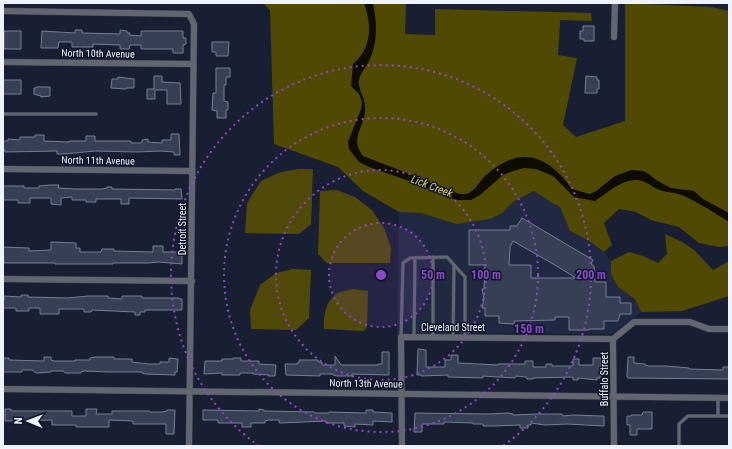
<svg xmlns="http://www.w3.org/2000/svg" width="732" height="449" font-family="'Roboto Condensed',sans-serif">
  <style>
    .built { fill: #212942 }
    .green { fill: #504909 }
    .forest { fill: #504903 }
    .water { fill: #0e0c00 }
    .building { fill: #373f54; stroke: #767e97; fill-rule: evenodd }
    .lines { fill: none; stroke-linecap: round; stroke-linejoin: round }
    .lane-casing { stroke: #373d4f; stroke-width: 4 }
    .street-casing { stroke: #373d4f; stroke-width: 7 }
    .lane { stroke: #626671; stroke-width: 3 }
    .street { stroke: #626671; stroke-width: 6 }
    .ring { fill: none; stroke: #8c4ac8; stroke-width: 2; stroke-dasharray: 2 4 }
    .labels { text-anchor: middle; stroke-width: 3; stroke-linejoin: round; paint-order: stroke }
    .street-label { font-size: 10px; fill: #eff3fe; stroke: #101629 }
    .water-label { font-size: 11px; font-style: italic; fill: #d1c86e; stroke: #101629 }
    .centre { fill: #8c4ac8; stroke: #101629; stroke-width: 2 }
    .ring-label { font-size: 12px; text-anchor: middle; font-weight: bold; fill: #8c4ac8; stroke: #101629; stroke-width: 3; stroke-linejoin: round; paint-order: stroke }
  </style>
  <rect width="100%" height="100%" fill="#191f33"/>
  <path class="built" d="M535 191 554 204 560 207 570 231 588 240 604 252 611 261V274L618 287 635 299 641 312 612 334 471 333 397 335 399 212 421 213 456 224 502 213 513 202Z"/>
  <path class="green" d="M298 169H313L311 224 299 234 245 233 247 203 261 181 281 172Z
    M337 190 355 197 372 210 384 228 391 247 390 263H327L318 254 320 191Z
    M293 269 311 270 309 318 296 330 251 329 250 310 260 285 276 273Z
    M353 289 368 291 367 327 364 331 324 329C323 316 326 298 340 292 344 291 349 290 353 289Z"/>
  <path class="forest" d="M263 3H406L405 34 435 35V9L591 13 592 21 560 20 558 55 577 58 563 125 576 137 625 121V3L711 7 729 11V246L719 247 699 243 679 227 651 220 636 212 619 209 604 223 612 245 604 252 588 240 570 231 560 207 554 204 534 191 513 202 502 213 490 219 456 224 421 213 399 212 363 191 338 167 274 144 270 10Z
    M665 234 682 242 694 250 713 270 729 261V296L682 311 641 312 635 299 618 287 611 274V261L629 252 643 256 658 263 667 254Z"/>
  <path class="water" d="M364 3H373C377 22 378 43 369 61 366 67 361 72 359 80 357 88 365 97 365 106 367 126 348 136 363 156L451 190C456 193 460 195 465 194 474 193 479 182 485 176 519 145 547 154 572 189L590 194 596 191 615 176 631 170 643 171 649 174 656 180 671 188 694 191 703 199 729 213V222C715 213 699 203 684 196 676 192 666 193 657 189 650 185 643 179 635 180 617 182 609 192 595 201L574 197 553 176 536 169 524 168 513 171 503 175 480 195 471 200H458L447 197 415 183 369 167 359 162 349 149 348 142 361 109 362 102 359 94 351 86 353 64C372 48 372 25 364 3Z"/>
  <path class="building" d="M583 26H594V41H584V39H580V31H583Z
    M75 30H82V33L120 34V30L127 31V33H130L129 35 141 36V31H183V38H186V44L183 45V53H173V49H141V45H130L129 49H120V45L93 44V47H72V42H59L58 48H41L42 31 75 33Z
    M4 31H21V49H4Z
    M212 42H229L228 56H216V52H212Z
    M216 68H230V77H226V85H224V101L228 102V110H226V118H217V111L212 110 213 93H216Z
    M154 76H162V82L180 83 181 104H167V90H155V99H147V89H154Z
    M586 76 597 77V80H599V89H597V93H585Z
    M118 77 134 79V88H126V89L111 88 112 79H118Z
    M3 80H21V94H3Z
    M36 87H50V96L41 97V96L34 94V88H36Z
    M171 134H179L180 155H174V152L160 151 137 152 95 151 64 154H57V151L5 152V150H3V141H8V139L20 140V137H35V135H44V141L69 142V141H86V136H95V141H131V143H142V140L148 139V142L162 143V140H171Z
    M51 185H59L58 188 76 189H102L107 188V187H112V189H115L175 190V189H181L182 199 129 198V204H121V199H96V202H86V200H72V197L61 198V205L51 204V198H30V203H18V200H3V186H24V188H39V186Z
    M522 218 593 260 591 264 594 266 595 282H606V297H620V303H631V314H620L618 321H604V329H589V330H569V317H555V320L514 321V324L499 323V316H485V308H482L484 299 482 289H484L485 265H469V230H510V226H517ZM513 241 555 265 576 278H531V265H509L510 247Z
    M51 242 76 243V248H80V252H101L102 249H114V251L153 252V246H163V252H182V264L159 262 148 263H113V264H55V263H4L3 247 29 248V251L51 250Z
    M21 295H28V297L67 298 88 296H108V298L122 299V296H142V298H179V299H182V310H145V312H140V315H135V312L92 310 91 312H84V309H59V314H40V308H29V311H16V308H3L4 296 21 297Z
    M418 349 426 350V367H445V360H451V355H458V363L498 365V364H525V361H533V367H546V364H552V366H573V359H579V365H593V358H601L600 378H597V380L578 378V380H573V377L533 378V379H527L526 377 516 376 515 378 483 376V378L448 377V375L421 376V375H417Z
    M382 352H389V375L352 374V376H337L333 375V374H320V376L286 375 285 364H297V363H299V360H318V362H322V365H335V356L341 365H378V364H382Z
    M44 357H51V360L54 361H75V360H90V358L95 357H114V359H132V362L149 364H160V362H169V358L178 359 177 372H175V375L146 374 142 373V372H109L84 371 81 372V373H65L63 371H51V372L36 373 32 370H22V372H3V358H9V360L44 361Z
    M628 357H634V363L645 364V365L649 366H666L689 368V369L723 370V367H729V379L628 378 627 377Z
    M233 358H241V361H259V364L276 365 275 376H268L269 375 253 374V373H240V375H222V373L204 374 205 361H222V359H233Z
    M5 409H11V411H72V416H86V409H97L96 414H112V411H150V412H162L167 411V410H175L174 434H166V424H133V421L109 420V427H76V425H52V420L5 421Z
    M259 409 264 410V411L314 412 315 413H329V412L366 413V410H373V412L392 413V422L373 421V425L355 424V427L344 426V423H326V421L279 423V420H268L265 421V423H251V427H242V423H218V420H203V410L259 411Z
    M643 412H652V429H637V435H630V425H627V416H631V415H642Z
    M415 413 488 414 508 413 513 414V415L537 414H562L563 416 573 415 601 416H604V426L567 424 545 425 531 423V425H528V428H520V425L494 426H483V424H473V423L444 422V424H422V432H414Z"/>
  <g class="lines">
    <g class="lane-casing">
      <path id="lane" d="M3 114H96
        M401 337 403 263 410 258 447 257 465 277V337
        M414 337 415 258
        M433 337V257
        M453 337 454 265
        M718 398V416
        M679 446V424L688 416H729"/>
    </g>
    <g class="street-casing">
      <path id="street" d="M3 11 189 14 194 24 189 446
        M614 37 615 3
        M3 62 193 64
        M3 169 192 171
        M3 279 192 281
        M613 339 634 322H690L709 329H729
        M613 339 614 446
        M3 389 729 398
        M402 446 401 337 613 339"/>
    </g>
    <use href="#lane" class="lane"/>
    <use href="#street" class="street"/>
  </g>
  <circle cx="381" cy="275" r="52" fill="#8c4ac8" fill-opacity=".12"/>
  <g class="ring">
    <circle cx="381" cy="275" r="52"/>
    <circle cx="381" cy="275" r="105"/>
    <circle cx="381" cy="275" r="157"/>
    <path d="M259 446A210 210 0 1 1 503 446"/>
  </g>
  <g class="labels">
    <g class="street-label">
      <text transform="translate(98 53) rotate(1)" y="4">North 10th Avenue</text>
      <text transform="translate(98 160) rotate(1)" y="4">North 11th Avenue</text>
      <text transform="translate(182 229) rotate(-90)" y="4">Detroit Street</text>
      <text x="453" y="331">Cleveland Street</text>
      <text transform="translate(604 379) rotate(-90)" y="4">Buffalo Street</text>
      <text transform="translate(366 383) rotate(1)" y="4">North 13th Avenue</text>
    </g>
    <g class="water-label">
      <text transform="translate(432 186) rotate(21)" y="4">Lick Creek</text>
    </g>
  </g>
  <circle cx="381" cy="275" r="6" class="centre"/>
  <g class="ring-label">
    <text x="433" y="279">50 m</text>
    <text x="486" y="279">100 m</text>
    <text x="591" y="279">200 m</text>
    <text x="529" y="333">150 m</text>
  </g>
  <rect width="732" height="449" fill="none" stroke="#eff3fe" stroke-width="8"/>
  <g transform="translate(28 421) rotate(271)" stroke="#101629" stroke-width="3" paint-order="stroke">
  <path d="M0-3L7 15L0 10L-7 15Z" fill="#eff3fe"/>
  <text y="-6" font-size="11" font-weight="bold" text-anchor="middle" fill="#eff3fe">N</text>
  </g>
</svg>
